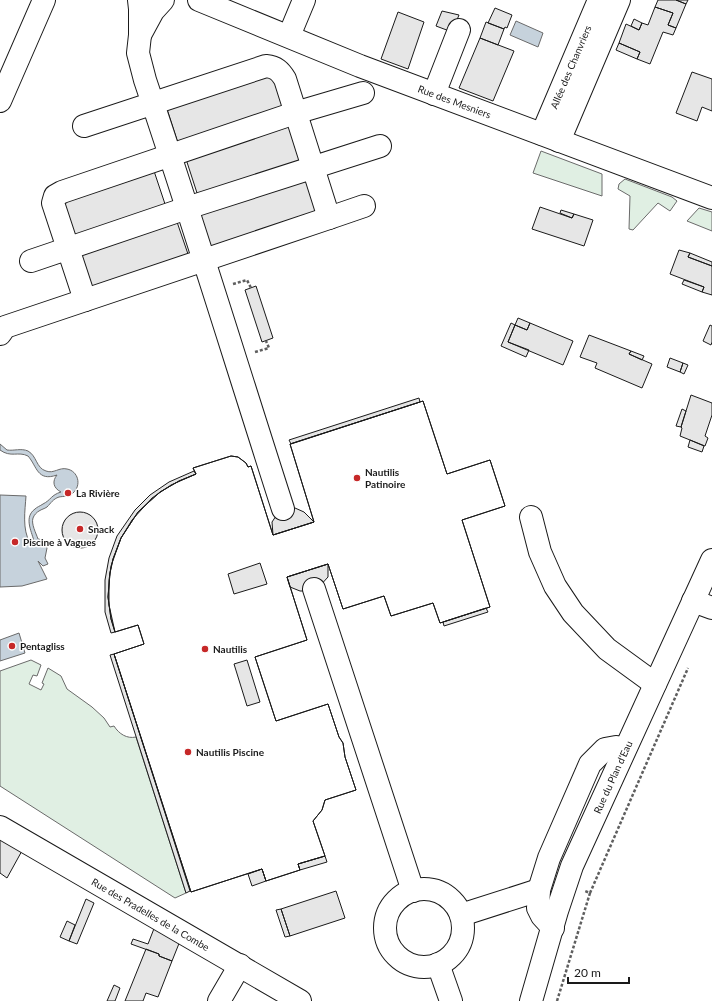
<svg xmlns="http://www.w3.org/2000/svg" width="712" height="1001" font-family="Lato,sans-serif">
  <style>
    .green { fill: #e0efe3; stroke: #6a6a6a }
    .water { fill: #c6d2dc; stroke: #6a6a6a }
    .building { fill: #e6e6e6; stroke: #1a1a1a; fill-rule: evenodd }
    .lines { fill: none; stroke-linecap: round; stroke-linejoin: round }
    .minor-casing { stroke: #1a1a1a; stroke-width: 24 }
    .path { stroke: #5f5f5f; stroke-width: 2.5; stroke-dasharray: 3 2; stroke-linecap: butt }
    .minor { stroke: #fff; stroke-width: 22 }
    .poi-dot { fill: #c62828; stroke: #fff; stroke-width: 1.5 }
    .labels { text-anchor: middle; stroke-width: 3; stroke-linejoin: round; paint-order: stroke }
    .street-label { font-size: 10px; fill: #1a1a1a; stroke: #fff }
    .poi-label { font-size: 10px; font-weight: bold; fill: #1a1a1a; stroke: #fff; text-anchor: start }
  </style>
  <rect width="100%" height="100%" fill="#fff"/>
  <path class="green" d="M541 151 602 174V196L533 173Z
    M625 179 672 197 677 201 670 211 658 203 633 230 629 229 630 196 618 189 619 184Z
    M699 208 712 212V231L687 221Z
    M31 660 41 665 37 676 33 675 29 684 41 690 44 684 42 683 48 668 61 676 67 689 92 707 104 718 110 727 114 726C119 734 127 739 136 737L186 893 175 898 0 786V671Z"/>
  <path class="water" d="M516 21 543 33 538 47 510 35Z
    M0 444 7 450C14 451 21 448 28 451 37 456 36 468 46 471 54 474 59 467 67 469 78 471 82 485 73 493 69 497 64 496 59 497 53 499 51 503 47 507 44 509 42 509 39 511 37 512 34 515 33 518 31 524 36 533 38 539L43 540 47 548 45 558 48 564 43 566 38 561 47 579 22 586 0 587V495L26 496C25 511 22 529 30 543L34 541C31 530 24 517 35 509 37 507 40 506 43 504 51 500 51 495 61 492 53 488 52 481 57 475 37 482 37 466 28 456 18 451 11 458 0 450Z
    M19 633 25 653 0 661V640Z"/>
  <path class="building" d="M658 0H676L686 4 676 28 668 25 673 13 655 7Z
    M676 0H688L686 4Z
    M655 7 673 13 668 25 676 28 673 35 663 32 650 64 637 59 640 52 619 43 626 24 639 30 642 23 648 25Z
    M495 8 512 15 507 28 505 27 504 29 488 23Z
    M442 11 459 15 452 32 436 26Z
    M398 12 424 22 408 69 381 59Z
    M634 19 642 23 639 30 631 26Z
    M486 22 504 29 498 45 480 38Z
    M480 38 514 51 493 101 459 88Z
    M619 43 640 52 637 59 616 50Z
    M275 71 288 111 179 146 166 106Z
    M692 72 712 79V111L702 107 697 121 676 113Z
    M294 121 307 161 198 196 185 156Z
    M153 168 166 207 73 239 60 200Z
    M306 177 319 217 210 252 197 212Z
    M540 207 572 218 574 214 593 220 584 246 532 229Z
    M561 210 574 214 572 218 560 213Z
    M176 219 189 257 89 292 76 253Z
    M679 250 690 253 688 257 712 266V295L702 292 704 287 670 274Z
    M690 253 712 262V266L688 257Z
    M684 280 704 287 702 292 682 284Z
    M256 286 273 338 262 342 245 290Z
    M518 318 530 323 527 330 515 325Z
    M511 323 515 325 508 342 529 350 526 357 501 346Z
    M530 323 573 341 563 365 508 342 515 325 527 330Z
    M710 325 712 326V342L711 345 703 341Z
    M589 335 631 351 629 354 652 364 642 388 595 368 597 363 580 357Z
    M631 351 644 356 642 360 629 354Z
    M670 358 683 363 680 372 667 367Z
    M683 363 688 365 684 374 680 372Z
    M691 395 712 403V415L705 436 708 438 705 446 680 436 682 428 681 427Z
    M419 398 420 402 291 444 289 440Z
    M423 401 447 474 490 460 505 506 462 520 490 607 440 623 433 603 391 616 384 596 343 609 328 564 287 577 307 640 255 657 276 721 328 704 339 737 343 743 345 757 356 790 325 800 322 810 313 821 325 856 298 864 300 870 266 881 262 869 191 892 114 654 144 644 138 625 115 632 111 619 108 597 110 573 113 559 121 538 138 512 160 492 179 481 196 474 193 468 231 456 238 457 246 463 248 467 251 466 273 535 314 522 290 444ZM260 563 267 584 234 594 228 574ZM247 660 260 702 247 706 234 664Z
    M423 401 447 474 490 460 505 506 462 520 490 607 440 623 433 603 391 616 384 596 343 609 328 564 287 577 307 640 255 657 276 721 328 704 339 737 343 743 345 757 356 790 325 800 322 810 313 821 325 856 298 864 300 870 266 881 262 869 191 892 114 654 144 644 138 625 115 632 111 619 108 597 110 573 113 559 121 538 138 512 160 492 179 481 196 474 193 468 231 456 238 457 246 463 248 467 251 466 273 535 314 522 290 444Z
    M682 409 686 411 681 427 676 426Z
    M690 440 704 446 702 452 688 447Z
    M194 471 196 474 171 485 152 498 132 520 121 538 111 566 109 580V605L115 632 111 633 105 612V580L109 558 117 536 135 510 150 495 169 482Z
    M287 507 295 508 304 512 314 522 273 535 272 522 278 513Z
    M62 530a18 18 0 1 1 36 0a18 18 0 1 1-36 0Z
    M328 564V577L318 588 308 591H300L290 587 287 577Z
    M486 608 488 612 444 626 443 622Z
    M114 654 190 891 186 893 110 655Z
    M0 836 23 849 7 878 0 873Z
    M325 856 327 862 300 870 298 864Z
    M262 869 266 881 252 886 248 874Z
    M336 891 345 918 290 936 281 909Z
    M86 899 94 903 77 944 69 941Z
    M281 909 290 936 285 937 276 910Z
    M67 921 75 925 69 941 60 937Z
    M155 926 180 941 172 961 159 956V954L131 944 133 939 148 944Z
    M146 949 159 954V956L172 961 158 997 146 993 143 1001H125Z
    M114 985 120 988 115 1001H107Z"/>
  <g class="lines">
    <g class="minor-casing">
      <g id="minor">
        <path d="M139 0 140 9V35L153 11 163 0"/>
        <path id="s1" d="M199 0 360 66 712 198"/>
        <path d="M140 35 138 53 145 80C193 222 237 366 283 509"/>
        <path d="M289 36 304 0"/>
        <path d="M434 94 459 30"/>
        <path d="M0 101 44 0"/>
        <path id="s2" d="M542 134 599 0"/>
        <path d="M559 141 619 0"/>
        <path d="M329 218 364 206"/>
        <path d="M31 261 187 208 380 146"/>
        <path d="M85 300 53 203 55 196 62 192 295 113 363 93"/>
        <path d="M0 334 5 327 329 218 285 79C280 71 276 67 266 66L84 126"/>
        <path d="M531 517 540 552 555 586 573 613 607 649 655 684"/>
        <path d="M314 589 413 891"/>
        <path d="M693 601 712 608"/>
        <path id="s3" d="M0 827 300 1001"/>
        <circle cx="424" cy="928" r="39"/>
        <path d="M461 915 539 890"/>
        <path d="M553 928 542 916 538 908 539 890 549 858 590 764 605 749 616 747 624 751"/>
        <path d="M438 964 451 1001"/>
        <path d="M219 1001 240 965"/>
        <path id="s4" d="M531 1001 557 911 572 866 712 560"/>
      </g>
    </g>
    <path class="path" d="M233 284 247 280 251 288
      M255 352 269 348 266 341
      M590 893 688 668
      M557 1001 590 893 585 891"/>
    <use href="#minor" class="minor"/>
  </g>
  <g class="poi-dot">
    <circle cx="357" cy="478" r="4"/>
    <circle cx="68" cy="493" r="4"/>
    <circle cx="80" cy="529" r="4"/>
    <circle cx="15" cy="542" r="4"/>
    <circle cx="12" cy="646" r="4"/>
    <circle cx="205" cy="649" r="4"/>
    <circle cx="188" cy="752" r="4"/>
  </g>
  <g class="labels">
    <g class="street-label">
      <text dy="4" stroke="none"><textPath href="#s2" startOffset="73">Allée des Chanvriers</textPath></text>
      <text dy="4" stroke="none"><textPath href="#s1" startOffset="275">Rue des Mesniers</textPath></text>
      <text dy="4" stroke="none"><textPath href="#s4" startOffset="239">Rue du Plan d'Eau</textPath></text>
      <text dy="4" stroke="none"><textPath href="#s3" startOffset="174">Rue des Pradelles de la Combe</textPath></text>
    </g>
    <g class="poi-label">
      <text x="365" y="476">Nautilis<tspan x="365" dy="12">Patinoire</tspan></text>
      <text x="76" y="497">La Rivière</text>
      <text x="88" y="533">Snack</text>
      <text x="23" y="546">Piscine à Vagues</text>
      <text x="20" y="650">Pentagliss</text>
      <text x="213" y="653">Nautilis</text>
      <text x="196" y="756">Nautilis Piscine</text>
    </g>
  </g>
  <path d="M568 977v6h61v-6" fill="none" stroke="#1a1a1a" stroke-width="2"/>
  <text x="574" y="977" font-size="12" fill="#1a1a1a" stroke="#ffffff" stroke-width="3" paint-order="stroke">20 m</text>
</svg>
